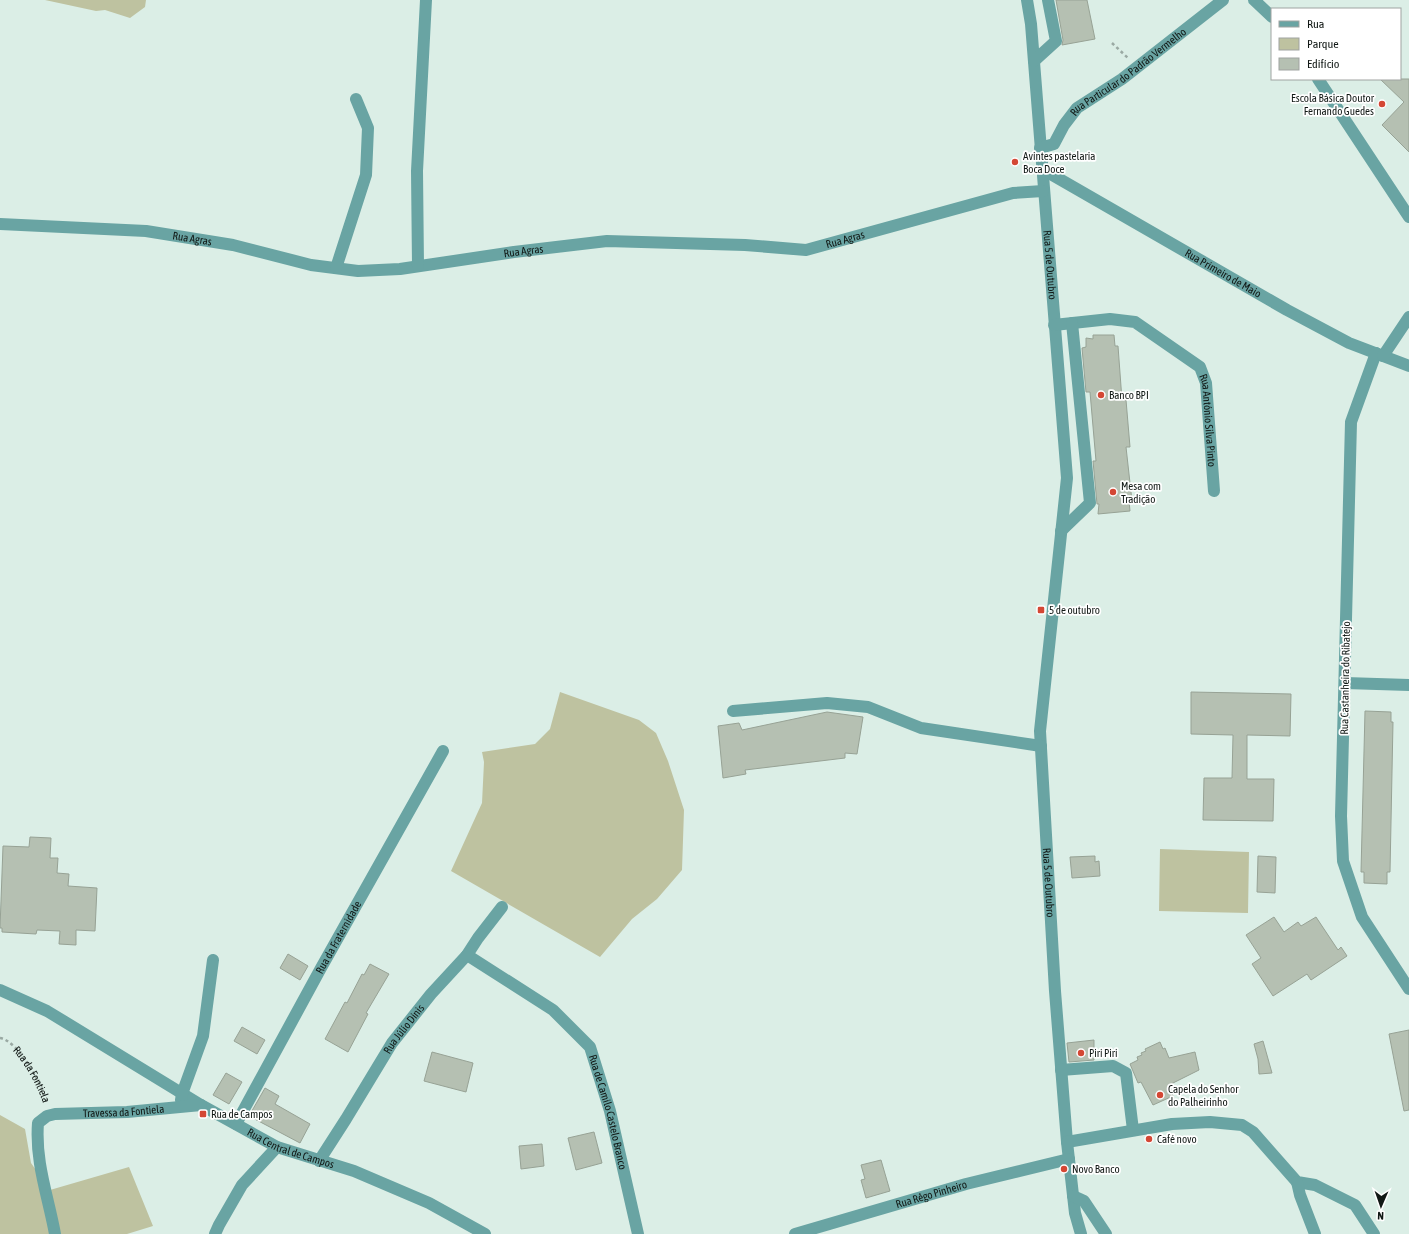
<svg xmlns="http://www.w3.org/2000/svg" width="1409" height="1234" font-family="'Asap Condensed',sans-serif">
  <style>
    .green { fill: #bec2a0 }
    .building { fill: #b5c0b2; stroke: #97a295 }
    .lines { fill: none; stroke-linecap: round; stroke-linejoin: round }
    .path { stroke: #9aa9a3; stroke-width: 2.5; stroke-dasharray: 3 3; stroke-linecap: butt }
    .minor { stroke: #69a4a3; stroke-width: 12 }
    .poi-dot { fill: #d44734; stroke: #fff; stroke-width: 1.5 }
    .labels { text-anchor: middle; stroke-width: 3.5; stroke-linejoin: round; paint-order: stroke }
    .street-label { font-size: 11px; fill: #111815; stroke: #fff }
    .poi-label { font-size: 11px; fill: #111815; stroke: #fff; text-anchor: start }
  </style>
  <rect width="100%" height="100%" fill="#dbeee6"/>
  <path class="green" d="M45 0H146L145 7 130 18 105 10 96 11Z
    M560 692 639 720 656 733 668 761 684 810 682 870 657 899 632 919 600 957 451 871 482 803 484 762 482 752 535 744 550 729Z
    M1160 849 1249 852 1248 913 1159 911Z
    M0 1115 25 1129 31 1163 50 1190 129 1167 153 1226 127 1234H0Z"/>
  <path class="building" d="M1056 0H1087L1095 39 1062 45 1063 40Z
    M1380 79H1409V152L1382 125 1404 102Z
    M1093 335H1114L1115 346H1118L1122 400H1126L1130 447H1126L1132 501H1129L1130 511 1098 514 1099 504H1097L1093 461H1096L1090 392H1086L1082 348 1086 347V338L1093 339Z
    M1191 692 1291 694 1290 736 1247 735V779H1274L1273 821 1203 820 1204 778H1232L1233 735 1191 734Z
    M1365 711 1391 712V722H1393L1390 872H1387V884L1364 883V872H1361Z
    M827 712 863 717 857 754 845 753V758L745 770 746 774 723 778 718 726 739 723 742 730Z
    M30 837 51 838 50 858H58L57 873 69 874 68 886 97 888 95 931 76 930V945L59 944 60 931 37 930 36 934 2 932V928H0L3 846 29 847Z
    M1095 856V862L1099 861 1100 876 1072 878 1070 857Z
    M1258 856 1276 857 1275 893 1257 892Z
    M1274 917 1284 932 1298 922 1301 926 1316 917 1338 950 1341 947 1347 956 1311 980 1307 974 1273 996 1252 964 1261 958 1246 935Z
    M288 954 308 966 300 980 280 968Z
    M370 964 389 974 366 1013 368 1014 348 1052 325 1039 345 1002 347 1003 362 974 364 975Z
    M242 1027 265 1040 257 1054 234 1041Z
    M1409 1030V1110L1404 1111 1389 1034Z
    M1094 1040V1060L1069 1062 1067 1043Z
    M1263 1041 1272 1073 1259 1074 1258 1059 1254 1044Z
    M1160 1042 1163 1049 1165 1048 1169 1058 1195 1052 1199 1070 1169 1085 1173 1096 1153 1105 1141 1082 1138 1083 1130 1064 1138 1060 1137 1057 1142 1055 1141 1053 1146 1051 1145 1049Z
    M432 1052 473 1063 466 1092 424 1081Z
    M226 1073 242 1082 229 1104 213 1095Z
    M265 1088 279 1096 275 1104 310 1124 300 1143 249 1116Z
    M594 1132 602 1163 576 1170 568 1138Z
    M542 1144 544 1166 521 1169 519 1146Z
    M881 1160 890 1191 866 1198 861 1180 865 1179 861 1165Z"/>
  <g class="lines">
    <g class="path">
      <path d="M1112 43 1129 59"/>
      <path id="s1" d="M0 1038C19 1041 43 1087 47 1103"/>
    </g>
    <g class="minor">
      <path id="s2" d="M1027 0 1031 24 1067 478 1040 731 1055 991 1067 1142 1075 1213 1081 1234"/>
      <path d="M1254 0 1272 17"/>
      <path d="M1034 61 1056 41 1048 0"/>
      <path d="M1318 79 1409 217"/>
      <path id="s3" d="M1040 148 1054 144 1064 125 1077 108 1122 79 1223 0"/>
      <path id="s4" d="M1042 169 1287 310 1349 343 1409 366"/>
      <path id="s5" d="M0 224 146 231 233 245 311 265 358 271 400 269 514 252 607 241 745 245 806 250 1013 193 1043 191"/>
      <path d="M418 266 417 171 426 0"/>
      <path d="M336 268 366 175 368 128 356 99"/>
      <path id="s6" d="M1054 325 1110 319 1135 322 1200 367 1206 383 1214 491"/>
      <path d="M1376 353 1351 422 1341 816 1343 861 1362 917 1409 989"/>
      <path d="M1383 356 1409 317"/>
      <path d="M1061 531 1090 503 1072 323"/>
      <path d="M1345 683 1409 685"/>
      <path d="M733 711 827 703 868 707 921 728 1041 746"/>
      <path id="s7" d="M467 955 553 1010 590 1047 610 1111 638 1234"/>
      <path id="s8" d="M0 990 47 1011 201 1105 277 1147 354 1171 429 1203 485 1234"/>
      <path d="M1061 1070 1113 1066 1126 1073 1133 1130"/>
      <path d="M181 1100 182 1094 203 1036 213 960"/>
      <path id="s9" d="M236 1124 321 968 443 751"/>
      <path d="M1067 1142 1172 1124 1210 1122 1242 1125 1253 1132 1297 1182 1315 1185 1355 1205 1374 1234"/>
      <path id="s10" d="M319 1161 346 1119 392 1043 431 994 467 955 478 938 502 907"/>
      <path d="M1297 1182 1300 1195 1315 1234"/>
      <path d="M1073 1196 1084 1201 1106 1234"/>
      <path id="s11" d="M55 1234C48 1196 35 1162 38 1123L47 1116 55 1114 127 1112 201 1105"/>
      <path d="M215 1234 219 1225 242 1185 277 1147"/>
      <path id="s12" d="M795 1234 966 1184 1069 1159"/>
    </g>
  </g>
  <g class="poi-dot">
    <circle cx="1382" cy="104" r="4"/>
    <circle cx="1015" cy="162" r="4"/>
    <circle cx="1101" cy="395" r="4"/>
    <circle cx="1113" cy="492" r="4"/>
    <rect x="1037" y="606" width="8" height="8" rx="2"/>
    <circle cx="1081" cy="1053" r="4"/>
    <circle cx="1160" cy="1095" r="4"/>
    <rect x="199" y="1110" width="8" height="8" rx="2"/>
    <circle cx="1149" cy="1139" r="4"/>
    <circle cx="1064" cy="1169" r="4"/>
  </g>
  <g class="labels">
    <g class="street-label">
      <text dy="4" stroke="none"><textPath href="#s3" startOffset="120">Rua Particular do Padrão Vermelho</textPath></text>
      <text dy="4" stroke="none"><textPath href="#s5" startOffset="193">Rua Agras</textPath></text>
      <text dy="4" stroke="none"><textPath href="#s5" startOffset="853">Rua Agras</textPath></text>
      <text dy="4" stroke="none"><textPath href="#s5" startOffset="529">Rua Agras</textPath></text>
      <text dy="4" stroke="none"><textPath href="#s2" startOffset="266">Rua 5 de Outubro</textPath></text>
      <text dy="4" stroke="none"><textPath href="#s4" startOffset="209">Rua Primeiro de Maio</textPath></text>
      <text dy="4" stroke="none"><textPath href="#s6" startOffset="215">Rua António Silva Pinto</textPath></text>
      <text transform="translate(1345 678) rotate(-89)" y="4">Rua Castanheira do Ribatejo</text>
      <text dy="4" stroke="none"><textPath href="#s2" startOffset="886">Rua 5 de Outubro</textPath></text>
      <text dy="4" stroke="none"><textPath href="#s9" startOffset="213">Rua da Fraternidade</textPath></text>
      <text dy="4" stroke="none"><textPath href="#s10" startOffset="157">Rua Júlio Dinis</textPath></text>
      <text dy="4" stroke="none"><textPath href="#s1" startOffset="50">Rua da Fontiela</textPath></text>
      <text dy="4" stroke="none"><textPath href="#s11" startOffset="201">Travessa da Fontiela</textPath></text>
      <text dy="4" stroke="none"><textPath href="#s7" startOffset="222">Rua de Camilo Castelo Branco</textPath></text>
      <text dy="4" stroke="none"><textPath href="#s8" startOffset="332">Rua Central de Campos</textPath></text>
      <text dy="4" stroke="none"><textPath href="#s12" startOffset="142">Rua Rêgo Pinheiro</textPath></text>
    </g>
    <g class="poi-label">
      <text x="1374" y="102" text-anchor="end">Escola Básica Doutor<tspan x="1374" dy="13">Fernando Guedes</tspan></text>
      <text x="1023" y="160">Avintes pastelaria<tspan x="1023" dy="13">Boca Doce</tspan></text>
      <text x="1109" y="399">Banco BPI</text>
      <text x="1121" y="490">Mesa com<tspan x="1121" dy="13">Tradição</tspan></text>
      <text x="1049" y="614">5 de outubro</text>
      <text x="1089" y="1057">Piri Piri</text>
      <text x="1168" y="1093">Capela do Senhor<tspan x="1168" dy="13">do Palheirinho</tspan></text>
      <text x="211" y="1118">Rua de Campos</text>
      <text x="1157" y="1143">Café novo</text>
      <text x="1072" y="1173">Novo Banco</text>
    </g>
  </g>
  <rect x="1271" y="8" width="130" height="72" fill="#ffffff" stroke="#a0a3a1"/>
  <rect x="1279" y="21" width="20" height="6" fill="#69a4a3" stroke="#a0a3a1"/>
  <text x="1307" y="28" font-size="12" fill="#111815">Rua</text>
  <rect x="1279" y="38" width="20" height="12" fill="#bec2a0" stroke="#a0a3a1"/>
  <text x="1307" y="48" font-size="12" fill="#111815">Parque</text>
  <rect x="1279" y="58" width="20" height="12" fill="#b5c0b2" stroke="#a0a3a1"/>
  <text x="1307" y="68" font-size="12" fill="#111815">Edifício</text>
  <g transform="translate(1381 1206) rotate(182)" stroke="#ffffff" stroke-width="3" paint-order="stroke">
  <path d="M0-3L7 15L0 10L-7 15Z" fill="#111815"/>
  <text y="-6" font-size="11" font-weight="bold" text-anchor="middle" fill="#111815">N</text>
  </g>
</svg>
